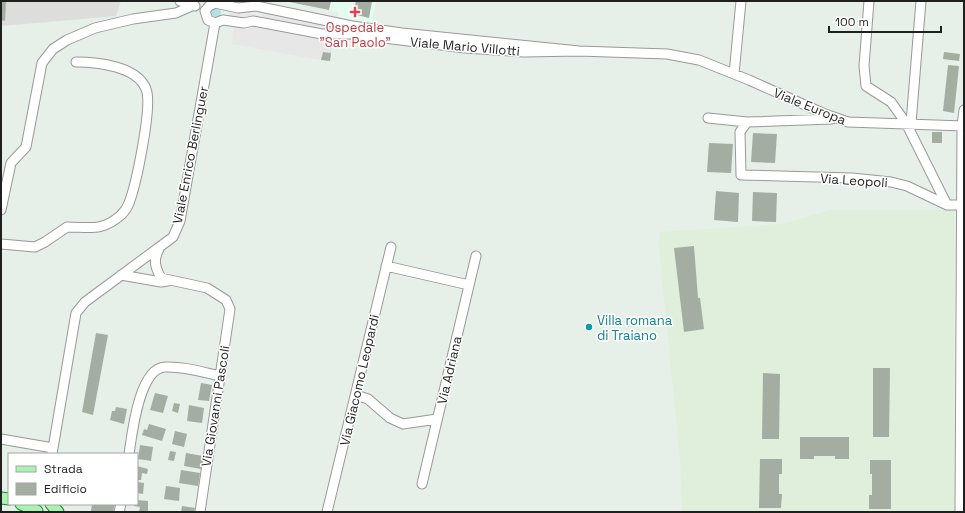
<svg xmlns="http://www.w3.org/2000/svg" width="965" height="513" font-family="'Space Grotesk',sans-serif">
  <style>
    .residential { fill: #dddddc }
    .education { fill: #e2fcf0 }
    .military { fill: #dfefdb }
    .grass { fill: #b1e2e4 }
    .parking { fill: #e7e7e7 }
    .building { fill: #a3ada2 }
    .lines { fill: none; stroke-linecap: round; stroke-linejoin: round }
    .minor-casing { stroke: #999; stroke-width: 11 }
    .major-casing { stroke: #0e8c28; stroke-width: 13 }
    .minor { stroke: #fff; stroke-width: 9 }
    .major { stroke: #a7f3af; stroke-width: 11 }
    .health-dot { fill: #e0444e; stroke: #fff; stroke-width: 1.5 }
    .culture-dot { fill: #0f9aa8; stroke: #fff; stroke-width: 1.5 }
    .labels { text-anchor: middle; stroke-width: 3; stroke-linejoin: round; paint-order: stroke }
    .health-label { font-size: 13px; fill: #be3a42; stroke: #fff }
    .street-label { font-size: 13px; fill: #1f1f1f; stroke: #fff }
    .culture-label { font-size: 13px; fill: #0d838f; stroke: #fff; text-anchor: start }
  </style>
  <rect width="100%" height="100%" fill="#e6efe8"/>
  <path class="residential" d="M1 1H121L116 16 1 26Z"/>
  <path class="education" d="M280 1H376L372 23 338 17V12Z"/>
  <path class="military" d="M830 210H954V512H682L680 457 659 247 660 232 783 224Z"/>
  <path class="grass" d="M211 12a5 5 0 1 1 10 0a5 5 0 1 1-10 0Z"/>
  <path class="parking" d="M230 8 253 9 252 19 229 18Z
    M263 11 323 22 321 32 261 20Z
    M250 25 334 40 331 53 323 52 321 60 232 44 234 27 250 30Z"/>
  <path class="building" d="M284 1H331L329 10Z
    M356 1H372L369 18 353 14Z
    M1 2H6L5 21 1 20Z
    M323 52 331 53 330 61 321 60Z
    M944 52 960 54 959 61 943 59Z
    M948 65 959 66 954 113 943 111Z
    M932 132H942V143H932Z
    M753 133 777 134 775 163 751 162Z
    M709 143 733 144 731 173 707 172Z
    M716 191 739 193 738 222 714 220Z
    M753 192 777 193 776 222 752 221Z
    M694 246 698 298H700L704 329 684 332 674 248Z
    M96 333 108 335 93 415 82 412Z
    M873 368H890L889 437H873Z
    M763 373 780 374 779 439H762Z
    M201 383 212 385 209 401 198 400Z
    M155 393 168 396 163 413 150 410Z
    M174 403 180 404 178 413 172 411Z
    M189 405 204 408 202 423 187 421Z
    M116 407 127 409 124 424 110 420 112 411H115Z
    M149 424 166 429 162 441 142 435 144 429 147 430Z
    M175 431 187 434 184 447 172 444Z
    M800 437H849V459H835V456H814V459H800Z
    M140 445 153 447 151 461 138 459Z
    M170 451 176 452 174 461 168 460Z
    M186 453 203 456 201 469 184 466Z
    M760 459H782V474H779V494H782L781 508H759Z
    M870 460H891V509H869V495H872V474H870Z
    M137 466 148 469 147 474 142 473 141 480H137Z
    M181 470 200 473 198 486 179 483Z
    M137 482 144 483 143 494 137 493Z
    M166 486 180 488 179 501 164 499Z
    M137 500 148 501V512H139L140 507 134 506 135 504H137Z
    M92 504H115L113 512 91 511Z
    M182 506 195 508 194 512H181Z"/>
  <g class="lines">
    <g class="minor-casing">
      <path id="minor" d="M180 1 195 6
        M869 1 864 66 866 86 891 102 906 123 947 205
        M579 51 402 33 352 26 256 6 238 8 215 3 209 6 205 11 208 20 215 23 223 20 244 23 253 21 322 34H352L465 48 524 52 579 51 667 54 699 60 749 80 825 114 848 122 964 126
        M734 74 741 1
        M708 118 747 122 832 119
        M747 122 740 132 741 175 852 178 891 182 907 186 947 205H962
        M911 123 921 1
        M1 210 11 163 26 147 42 63 53 49 67 40 95 28 133 19 176 13 194 5
        M1 244 35 247 45 242 67 227C89 227 102 232 121 215 124 212 128 206 129 203 136 185 153 105 146 89 137 66 97 62 76 62
        M159 249C153 260 155 267 161 278L207 288 226 300 230 309 200 512
        M386 266 469 285
        M121 275 161 282 168 281
        M356 395 368 399 390 418 403 424 437 419
        M1 439 53 448
        M52 454 76 313 85 302 173 237 180 221 215 23
        M129 454C132 434 139 368 165 367 183 366 202 372 220 376
        M422 484 476 256
        M119 512 121 504
        M327 512 391 247
        M960 512 962 126 964 110"/>
    </g>
    <g class="major-casing">
      <path id="major" d="M1 498 9 499
        M21 504 37 511
        M51 504 58 512"/>
    </g>
    <use href="#minor" class="minor"/>
    <use href="#major" class="major"/>
  </g>
  <path class="health-dot" d="M353 6h4v4h4v4h-4v4h-4v-4h-4v-4h4z"/>
  <circle class="culture-dot" cx="589" cy="327" r="4"/>
  <g class="labels">
    <g class="health-label">
      <text x="355" y="32">Ospedale<tspan x="355" dy="15">"San Paolo"</tspan></text>
    </g>
    <g class="street-label">
      <text transform="translate(465 46) rotate(5)" y="5">Viale Mario Villotti</text>
      <text transform="translate(810 106) rotate(22)" y="5">Viale Europa</text>
      <text transform="translate(190 155) rotate(-79)" y="5">Viale Enrico Berlinguer</text>
      <text transform="translate(854 180) rotate(4)" y="5">Via Leopoli</text>
      <text transform="translate(449 370) rotate(-77)" y="5">Via Adriana</text>
      <text transform="translate(359 380) rotate(-77)" y="5">Via Giacomo Leopardi</text>
      <text transform="translate(215 406) rotate(-81)" y="5">Via Giovanni Pascoli</text>
    </g>
    <g class="culture-label">
      <text x="597" y="325">Villa romana<tspan x="597" dy="15">di Traiano</tspan></text>
    </g>
  </g>
  <rect width="965" height="513" fill="none" stroke="#1f1f1f" stroke-width="4"/>
  <rect x="8" y="453" width="130" height="52" fill="#ffffff" stroke="#a5a5a5"/>
  <rect x="16" y="466" width="20" height="6" fill="#a7f3af" stroke="#a5a5a5"/>
  <text x="44" y="473" font-size="12" fill="#1f1f1f">Strada</text>
  <rect x="16" y="483" width="20" height="12" fill="#a3ada2" stroke="#a5a5a5"/>
  <text x="44" y="493" font-size="12" fill="#1f1f1f">Edificio</text>
  <path d="M829 26v6h112v-6" fill="none" stroke="#1f1f1f" stroke-width="2"/>
  <text x="835" y="26" font-size="12" fill="#1f1f1f" stroke="#ffffff" stroke-width="3" paint-order="stroke">100 m</text>
</svg>
